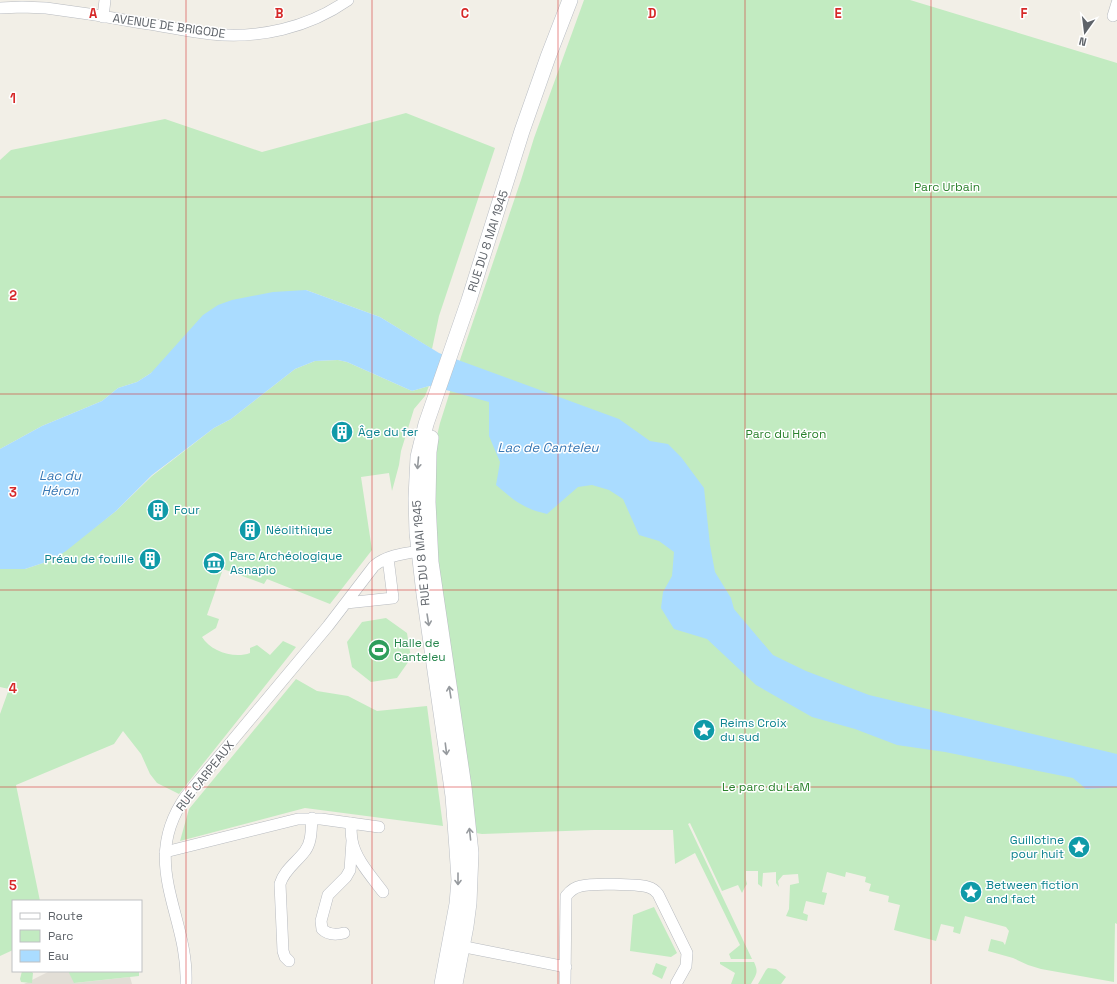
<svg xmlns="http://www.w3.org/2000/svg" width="1117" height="984" font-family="'Space Grotesk',sans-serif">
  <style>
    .education { fill: #e2ded6 }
    .green { fill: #c2ebc1 }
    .water { fill: #aadcff }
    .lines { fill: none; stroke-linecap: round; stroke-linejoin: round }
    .minor-casing { stroke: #b7babf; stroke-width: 12 }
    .secondary-casing { stroke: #babec4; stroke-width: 16 }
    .minor { stroke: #fff; stroke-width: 11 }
    .secondary { stroke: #fff; stroke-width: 15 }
    .oneway { stroke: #969a9e }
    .grid { fill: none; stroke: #d62828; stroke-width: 1; stroke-opacity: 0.55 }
    .labels { text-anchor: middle; stroke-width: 3; stroke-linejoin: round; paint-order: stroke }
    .street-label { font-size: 12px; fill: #5e6369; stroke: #fff }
    .park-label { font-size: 12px; fill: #2b822d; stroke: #fff }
    .culture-label { font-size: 12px; fill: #0d838f; stroke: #fff; text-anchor: start }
    .leisure-label { font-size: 12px; fill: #27864d; stroke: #fff; text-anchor: start }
    .water-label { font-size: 13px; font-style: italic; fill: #3777b4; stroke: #fff }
    .grid-label { font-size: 13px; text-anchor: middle; font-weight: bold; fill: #d62828; stroke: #fff; stroke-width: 3; stroke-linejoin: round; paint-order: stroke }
  </style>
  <rect width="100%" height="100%" fill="#f2efe7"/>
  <path class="education" d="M50 971H68L75 983 130 977 132 984H24Z"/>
  <path class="green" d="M584 0H910L1117 63V924L1115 923 1114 982 1041 969 1028 965 1013 958 988 951 991 939 1003 942 1005 945 1009 931 1006 927 965 916 960 934 953 932 954 927 941 924 936 941 894 930 900 905 888 902 889 896 869 891 871 884 865 882 866 877 846 872 845 877 827 872 822 892 827 893 824 905 806 901 803 913 808 915 807 921 786 916 789 909 790 885 799 883 798 874 783 875 778 881 779 887 776 883V872L763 873 762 887 758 884V871H746V880L747 884 745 887 742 893 738 885 722 891 690 823 688 824 752 959H731L729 954 740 945 695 853 675 864 673 830H594L482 834 476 833 458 694 435 551V444L440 423 461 357 521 180 534 138Z
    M406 113 495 148 439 316 432 349 380 317 306 290 151 373 137 382 118 388 102 401 42 426 0 449V160L11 150 165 119 262 152Z
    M338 360 347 362 412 391 429 386 425 396 414 409 401 451 399 465 392 491 389 473 361 477 372 550 330 604 267 579 264 584 223 569 207 615 219 619 216 628 202 637C210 651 234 659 250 653V648L257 645 270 655 283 641 296 647 179 794 157 783 150 774 141 754 123 731 114 744 16 785 40 901H13V950L0 956V714L9 689 0 687V569H25L52 560 116 511 152 476 214 428 231 419 295 369 315 361Z
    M386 618 407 633 411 658 397 678 371 682 352 667 347 642 362 622Z
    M296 679 317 691 348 696 377 711 427 706 443 826 305 808 180 841 189 809Z
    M654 907 677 953 671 957 630 951 633 915Z
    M720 962H754C759 973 756 974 751 984H731L735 973 720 964Z
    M656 963 667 967 662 979 652 974Z
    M768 968 776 969 786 977 781 984H758L766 970Z
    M22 971H31L33 973 32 983 21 982 20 979Z
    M68 971H139V976L74 983Z"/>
  <path class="water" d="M306 290 380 317 439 353 619 419 650 441 668 444 681 457 704 488 710 545 715 572 731 598 734 609 773 655 806 671 869 695 1117 754V787L1086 789 1073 778 945 752 897 745 855 729 812 717 756 685 707 639 674 629 661 608 663 592 672 576 674 552 659 541 639 535 623 499 609 490 592 485 578 487 547 514C522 508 515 501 496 485L500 462 489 436V402L450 391 429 386 412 391 347 362 338 360 315 361 295 369 231 419 214 428 152 475 116 511 66 551 52 560 25 569H0V449L42 426 102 401 118 388 137 382 151 373 203 315 218 305 232 300 273 292Z"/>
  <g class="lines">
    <g class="minor-casing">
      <path id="minor" d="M0 8 22 7 46 8C78 12 110 17 142 23 165 26 188 32 211 34 259 39 308 28 348 0
        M1113 16 1117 3
        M103 17 105 0
        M346 603 393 598 388 558
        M351 823C351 829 351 834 352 840 355 859 372 877 383 892
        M165 852 298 819H321L379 827
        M344 933C336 935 328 935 322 929L321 921 328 895 346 877 350 870 352 841
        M455 945 566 967
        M289 961 285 957 283 951 280 884C284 870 297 862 305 851 312 842 311 829 312 818
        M186 984C189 915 138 864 186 796L328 626 374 566C388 554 409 553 426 550
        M565 984 566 896C570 891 575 887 581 886 591 883 637 884 648 887 652 888 655 890 658 894L687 953 686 966 676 984"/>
    </g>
    <g class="secondary-casing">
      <path id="secondary" d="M431 438 429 452 428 502 431 562 464 787 471 853 469 903 466 926 455 984
        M442 984 457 904 459 880 457 849 453 796 424 594 417 533 416 498 418 457 426 424 469 300 522 131 548 57 570 0"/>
    </g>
    <use href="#minor" class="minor"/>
    <use href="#secondary" class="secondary"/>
  </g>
  <defs><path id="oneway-shaft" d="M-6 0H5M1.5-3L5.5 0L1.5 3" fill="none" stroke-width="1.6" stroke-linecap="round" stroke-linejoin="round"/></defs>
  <g class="oneway">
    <use href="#oneway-shaft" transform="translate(418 463) rotate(95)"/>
    <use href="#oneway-shaft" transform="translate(428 620) rotate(81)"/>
    <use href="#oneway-shaft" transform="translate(450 692) rotate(-99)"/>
    <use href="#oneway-shaft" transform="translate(446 749) rotate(83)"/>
    <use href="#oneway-shaft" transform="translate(470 834) rotate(-96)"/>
    <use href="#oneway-shaft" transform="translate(458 879) rotate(90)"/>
  </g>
  <path class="grid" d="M186 0V984M372 0V984M558 0V984M745 0V984M931 0V984M0 197H1117M0 394H1117M0 590H1117M0 787H1117"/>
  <defs>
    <g id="building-disc" transform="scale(1.15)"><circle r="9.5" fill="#0f9aa8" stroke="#fff"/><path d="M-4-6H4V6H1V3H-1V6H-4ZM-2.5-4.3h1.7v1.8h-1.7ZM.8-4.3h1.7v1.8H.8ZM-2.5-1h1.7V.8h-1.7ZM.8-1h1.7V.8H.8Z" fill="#fff"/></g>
    <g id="museum-disc" transform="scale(1.15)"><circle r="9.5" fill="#0f9aa8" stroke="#fff"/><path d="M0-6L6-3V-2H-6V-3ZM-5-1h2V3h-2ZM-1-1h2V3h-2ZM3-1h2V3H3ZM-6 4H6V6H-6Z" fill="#fff"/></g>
    <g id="stadium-disc" transform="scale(1.15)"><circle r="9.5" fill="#2e9e5b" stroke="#fff"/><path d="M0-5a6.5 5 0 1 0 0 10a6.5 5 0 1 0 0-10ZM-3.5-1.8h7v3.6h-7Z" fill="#fff"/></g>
    <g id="sight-disc" transform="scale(1.15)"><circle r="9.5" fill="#0f9aa8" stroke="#fff"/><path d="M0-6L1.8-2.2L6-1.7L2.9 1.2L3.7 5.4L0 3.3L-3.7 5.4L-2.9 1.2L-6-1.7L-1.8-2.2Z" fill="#fff"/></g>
  </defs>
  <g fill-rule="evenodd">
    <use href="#building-disc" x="342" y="432"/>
    <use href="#building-disc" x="158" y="510"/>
    <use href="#building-disc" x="250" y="530"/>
    <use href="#building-disc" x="150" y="559"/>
    <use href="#museum-disc" x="214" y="563"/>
    <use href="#stadium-disc" x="379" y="650"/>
    <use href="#sight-disc" x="704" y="730"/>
    <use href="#sight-disc" x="1079" y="847"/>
    <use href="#sight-disc" x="971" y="892"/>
  </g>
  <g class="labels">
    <g class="street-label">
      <text transform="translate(169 26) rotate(8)" y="4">AVENUE DE BRIGODE</text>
      <text transform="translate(488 241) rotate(-72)" y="4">RUE DU 8 MAI 1945</text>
      <text transform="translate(421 553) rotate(-95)" y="4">RUE DU 8 MAI 1945</text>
      <text transform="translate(205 776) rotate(-52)" y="4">RUE CARPEAUX</text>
    </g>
    <g class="park-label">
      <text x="947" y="191">Parc Urbain</text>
      <text x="786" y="438">Parc du Héron</text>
      <text x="766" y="791">Le parc du LaM</text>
    </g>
    <g class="culture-label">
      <text x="358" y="436">Âge du fer</text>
      <text x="174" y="514">Four</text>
      <text x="266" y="534">Néolithique</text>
      <text x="230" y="560">Parc Archéologique<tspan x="230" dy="14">Asnapio</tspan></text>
      <text x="134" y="563" text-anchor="end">Préau de fouille</text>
      <text x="720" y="727">Reims Croix<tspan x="720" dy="14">du sud</tspan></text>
      <text x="1064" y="844" text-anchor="end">Guillotine<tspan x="1064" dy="14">pour huit</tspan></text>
      <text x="986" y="889">Between fiction<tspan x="986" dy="14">and fact</tspan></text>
    </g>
    <g class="leisure-label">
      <text x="394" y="647">Halle de<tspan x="394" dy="14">Canteleu</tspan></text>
    </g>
    <g class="water-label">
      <text x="548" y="452">Lac de Canteleu</text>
      <text x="60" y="480">Lac du<tspan x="60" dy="15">Héron</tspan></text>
    </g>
  </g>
  <g class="grid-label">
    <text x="93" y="18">A</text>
    <text x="279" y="18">B</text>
    <text x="465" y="18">C</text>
    <text x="652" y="18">D</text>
    <text x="838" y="18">E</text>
    <text x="1024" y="18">F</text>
    <text x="13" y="103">1</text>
    <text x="13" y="300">2</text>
    <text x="13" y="497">3</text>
    <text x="13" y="693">4</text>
    <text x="13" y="890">5</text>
  </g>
  <rect x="12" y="900" width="130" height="72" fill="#ffffff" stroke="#bfc1c3"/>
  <rect x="20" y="913" width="20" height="6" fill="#ffffff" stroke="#bfc1c3"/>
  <text x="48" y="920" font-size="12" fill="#5e6369">Route</text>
  <rect x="20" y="930" width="20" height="12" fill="#c2ebc1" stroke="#bfc1c3"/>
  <text x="48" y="940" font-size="12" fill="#5e6369">Parc</text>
  <rect x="20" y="950" width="20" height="12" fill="#aadcff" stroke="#bfc1c3"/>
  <text x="48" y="960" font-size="12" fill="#5e6369">Eau</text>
  <g transform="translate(1085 32) rotate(194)" stroke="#ffffff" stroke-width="3" paint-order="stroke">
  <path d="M0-3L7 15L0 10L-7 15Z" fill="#5e6369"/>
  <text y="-6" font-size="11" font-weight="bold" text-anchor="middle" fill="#5e6369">N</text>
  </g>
</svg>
